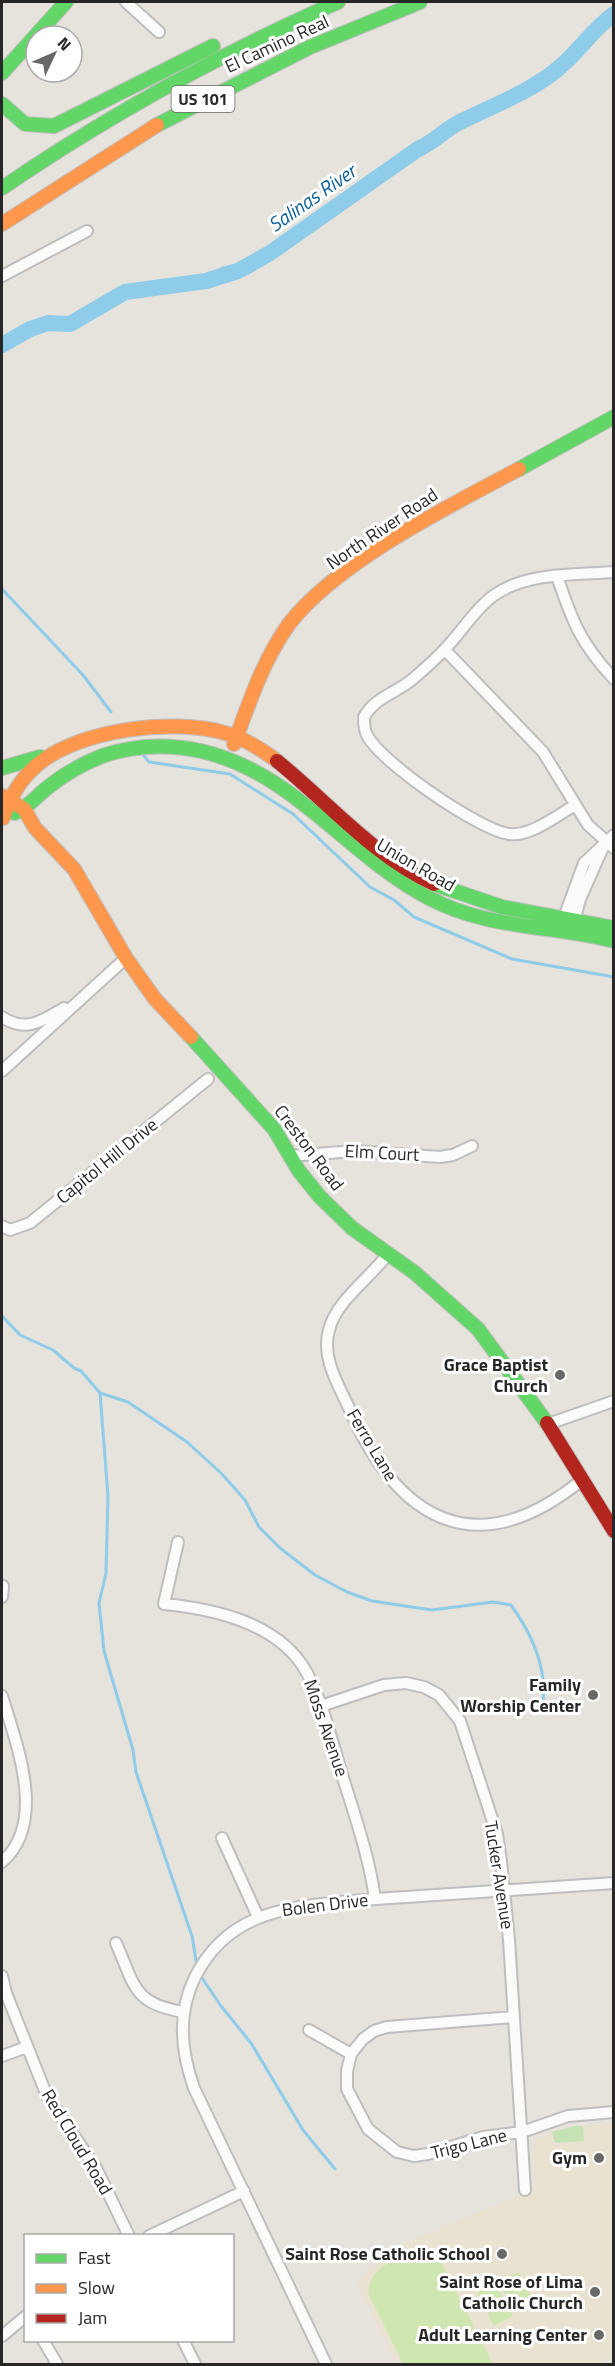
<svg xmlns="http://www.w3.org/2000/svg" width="615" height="2366" font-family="'Titillium Web',sans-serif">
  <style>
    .education { fill: #eae2d0 }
    .green { fill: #c4e2b4 }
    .pitch { fill: #cfe6b1 }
    .water { fill: #8ecce9 }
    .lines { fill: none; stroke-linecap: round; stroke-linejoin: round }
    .stream { stroke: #8ecce9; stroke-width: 3 }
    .river { stroke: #8ecce9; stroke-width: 16 }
    .street-casing { stroke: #bfbebe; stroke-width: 14 }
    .fast-casing { stroke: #bfbebe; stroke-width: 16 }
    .slow-casing { stroke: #bfbebe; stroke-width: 16 }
    .jam-casing { stroke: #bfbebe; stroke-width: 16 }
    .street { stroke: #fbfbfa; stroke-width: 10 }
    .fast { stroke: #63d668; stroke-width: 14 }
    .slow { stroke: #ff974d; stroke-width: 14 }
    .jam { stroke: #b3261e; stroke-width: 14 }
    .poi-dot { fill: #6a6866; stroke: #fff; stroke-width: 2 }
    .labels { text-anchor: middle; stroke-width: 6; stroke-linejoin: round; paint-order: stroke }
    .shield { fill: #fff; stroke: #686868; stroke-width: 1.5 }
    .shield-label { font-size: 16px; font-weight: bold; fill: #272727 }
    .street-label { font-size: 18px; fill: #272727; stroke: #fff }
    .poi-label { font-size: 18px; font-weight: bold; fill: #272727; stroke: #fff; text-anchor: end }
    .water-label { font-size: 20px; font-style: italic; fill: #0c5e96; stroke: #fff }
  </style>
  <rect width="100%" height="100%" fill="#e6e2dc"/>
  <path class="education" d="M613 2123V2357L598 2364H398L357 2283 376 2264 403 2244 536 2188 532 2156 535 2139 574 2126Z"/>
  <path class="green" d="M574 2126H583L584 2141 555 2143 552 2132Z"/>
  <path class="pitch" d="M423 2248 430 2249 438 2256 493 2364H403L368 2293C369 2266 401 2255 423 2248Z
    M519 2272 533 2300 513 2310 499 2282Z
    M496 2284 513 2316 494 2326 477 2293Z"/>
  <path class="water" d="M256 259 263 263C252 280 224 280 206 281L221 267Z"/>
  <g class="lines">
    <path class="stream" d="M2 589 83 675 111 712
      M142 753 149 762 230 774 293 814 370 887 394 900 414 917 512 959 614 977
      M2 1316 20 1335 53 1350 74 1368 81 1371 100 1393 128 1402 187 1442 221 1473 245 1500 259 1527 280 1548 315 1575 347 1592 372 1601 432 1610 493 1602 511 1605C532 1634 547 1666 543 1702
      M100 1393 108 1496 106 1573 99 1603 104 1651 133 1750 136 1772 192 1936 197 1966
      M200 1975 221 2006 251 2043 303 2130 335 2169"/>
    <path class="river" d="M2 345 30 329 48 323 70 324 125 292 206 281 238 271 270 253 418 149C435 142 445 129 460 122 492 106 535 90 561 66 580 50 592 30 614 14"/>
    <g class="street-casing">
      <path id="street" d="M126 2 159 32
        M2 276 87 231
        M557 576C572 621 581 644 614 679
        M445 650 543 752 588 825 614 848
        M575 805C558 815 530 837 509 834 479 830 380 762 367 735 364 730 364 723 364 717 375 697 397 693 414 678 424 669 435 660 444 650 461 633 473 611 493 596 526 572 575 575 614 572
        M562 923 584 863 614 835
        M573 926 580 899 605 843
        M2 1017C26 1033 42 1021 64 1008
        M2 1071 126 958
        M290 1156 354 1151 440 1157 453 1155 472 1146
        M2 1226 10 1230 30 1223 208 1079
        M387 1255C370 1278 336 1301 329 1330 321 1357 338 1384 349 1408 399 1523 478 1565 583 1479
        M548 1424 614 1401
        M178 1542 164 1604C215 1609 280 1623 307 1673 323 1703 331 1738 341 1771 354 1814 369 1855 375 1899
        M2 1597 3 1586
        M2 1696C16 1743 48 1822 2 1862
        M321 1706 384 1685 406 1683 424 1687 439 1695 460 1721 497 1834 501 1861 509 1940 525 2190
        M222 1838 258 1917
        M116 1943C135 1986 133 2004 184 2012
        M2 1976 6 1993 47 2096 96 2168 129 2236
        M513 2017 387 2027 374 2031 363 2039 351 2054 347 2071V2089L368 2129 397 2152 414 2156 428 2154 483 2137 522 2132 568 2116 614 2112
        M309 2030 351 2054
        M2 2056 27 2047
        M149 2236 244 2191
        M2 2336 26 2316
        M43 2340 57 2364
        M183 2340 195 2364
        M326 2364 194 2088C181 2051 177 2014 195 1977 226 1916 279 1908 340 1902 372 1899 404 1897 436 1895 495 1891 554 1887 614 1883"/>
    </g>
    <g class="fast-casing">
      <path id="fast" d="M2 73 66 2
        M2 104 25 124 54 126 213 46
        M157 125 310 47 420 2
        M2 188C109 115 220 54 338 2
        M519 469 614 417
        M2 768 40 757
        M15 813C28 807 36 797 47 788 64 774 82 764 102 756 135 745 168 744 201 751 294 772 347 855 429 898 487 929 551 925 614 941
        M434 884 502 907 614 928
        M191 1037 274 1129 299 1171 320 1197 352 1228 415 1273 478 1329 547 1423"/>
    </g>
    <g class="slow-casing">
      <path id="slow" d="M2 224 157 125
        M234 744C249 703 263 660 289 624 337 562 449 506 519 469
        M2 796 24 809 35 828 74 869 126 958 155 999 191 1037
        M3 818C10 797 20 779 37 765 79 729 173 718 225 733 244 738 261 749 277 761"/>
    </g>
    <g class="jam-casing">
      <path id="jam" d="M277 761C329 803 372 855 434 884
        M547 1423 614 1531"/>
    </g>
    <use href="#street" class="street"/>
    <use href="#fast" class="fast"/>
    <use href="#slow" class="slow"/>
    <use href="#jam" class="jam"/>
  </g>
  <g class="poi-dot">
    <circle cx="560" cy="1375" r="6"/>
    <circle cx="593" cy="1695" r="6"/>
    <circle cx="599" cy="2158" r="6"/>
    <circle cx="502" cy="2254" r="6"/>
    <circle cx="595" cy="2292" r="6"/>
    <circle cx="599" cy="2335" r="6"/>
  </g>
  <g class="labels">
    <rect class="shield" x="171.5" y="86" width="63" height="26" rx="4.5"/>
    <g class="shield-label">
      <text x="203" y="105">US 101</text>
    </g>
    <g class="street-label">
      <text transform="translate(277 44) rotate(-25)" y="6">El Camino Real</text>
      <text transform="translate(382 529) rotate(-34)" y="6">North River Road</text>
      <text transform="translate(416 865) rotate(30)" y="6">Union Road</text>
      <text transform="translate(309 1148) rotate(53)" y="6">Creston Road</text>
      <text transform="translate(382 1153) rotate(3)" y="6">Elm Court</text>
      <text transform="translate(107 1161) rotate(-39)" y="6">Capitol Hill Drive</text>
      <text transform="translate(372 1445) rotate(59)" y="6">Ferro Lane</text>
      <text transform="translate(326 1728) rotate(71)" y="6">Moss Avenue</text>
      <text transform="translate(499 1875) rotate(81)" y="6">Tucker Avenue</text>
      <text transform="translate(325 1905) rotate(-7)" y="6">Bolen Drive</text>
      <text transform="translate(77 2142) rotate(59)" y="6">Red Cloud Road</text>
      <text transform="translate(469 2144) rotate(-14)" y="6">Trigo Lane</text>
    </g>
    <g class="poi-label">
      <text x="548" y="1371">Grace Baptist<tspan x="548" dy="21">Church</tspan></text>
      <text x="581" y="1691">Family<tspan x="581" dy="21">Worship Center</tspan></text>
      <text x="587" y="2164">Gym</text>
      <text x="490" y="2260">Saint Rose Catholic School</text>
      <text x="583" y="2288">Saint Rose of Lima<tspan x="583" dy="21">Catholic Church</tspan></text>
      <text x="587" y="2341">Adult Learning Center</text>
    </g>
    <g class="water-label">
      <text transform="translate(312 198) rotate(-35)" y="7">Salinas River</text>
    </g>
  </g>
  <rect width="615" height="2366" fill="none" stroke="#272727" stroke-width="6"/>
  <rect x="24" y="2234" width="210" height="108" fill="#ffffff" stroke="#a9a9a9" stroke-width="1.5"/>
  <rect x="36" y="2254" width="30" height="9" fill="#63d668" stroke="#a9a9a9" stroke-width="1.5"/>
  <text x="78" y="2264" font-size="18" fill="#272727">Fast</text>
  <rect x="36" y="2284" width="30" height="9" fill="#ff974d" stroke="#a9a9a9" stroke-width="1.5"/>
  <text x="78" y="2294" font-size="18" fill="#272727">Slow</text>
  <rect x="36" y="2314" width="30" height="9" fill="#b3261e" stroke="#a9a9a9" stroke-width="1.5"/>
  <text x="78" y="2324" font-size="18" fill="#272727">Jam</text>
  <g transform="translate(54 54) rotate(46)"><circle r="28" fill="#ffffff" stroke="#a9a9a9" stroke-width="1.5"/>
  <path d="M0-4.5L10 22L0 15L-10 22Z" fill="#6a6866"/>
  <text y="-9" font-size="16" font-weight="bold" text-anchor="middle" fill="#272727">N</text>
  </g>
</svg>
